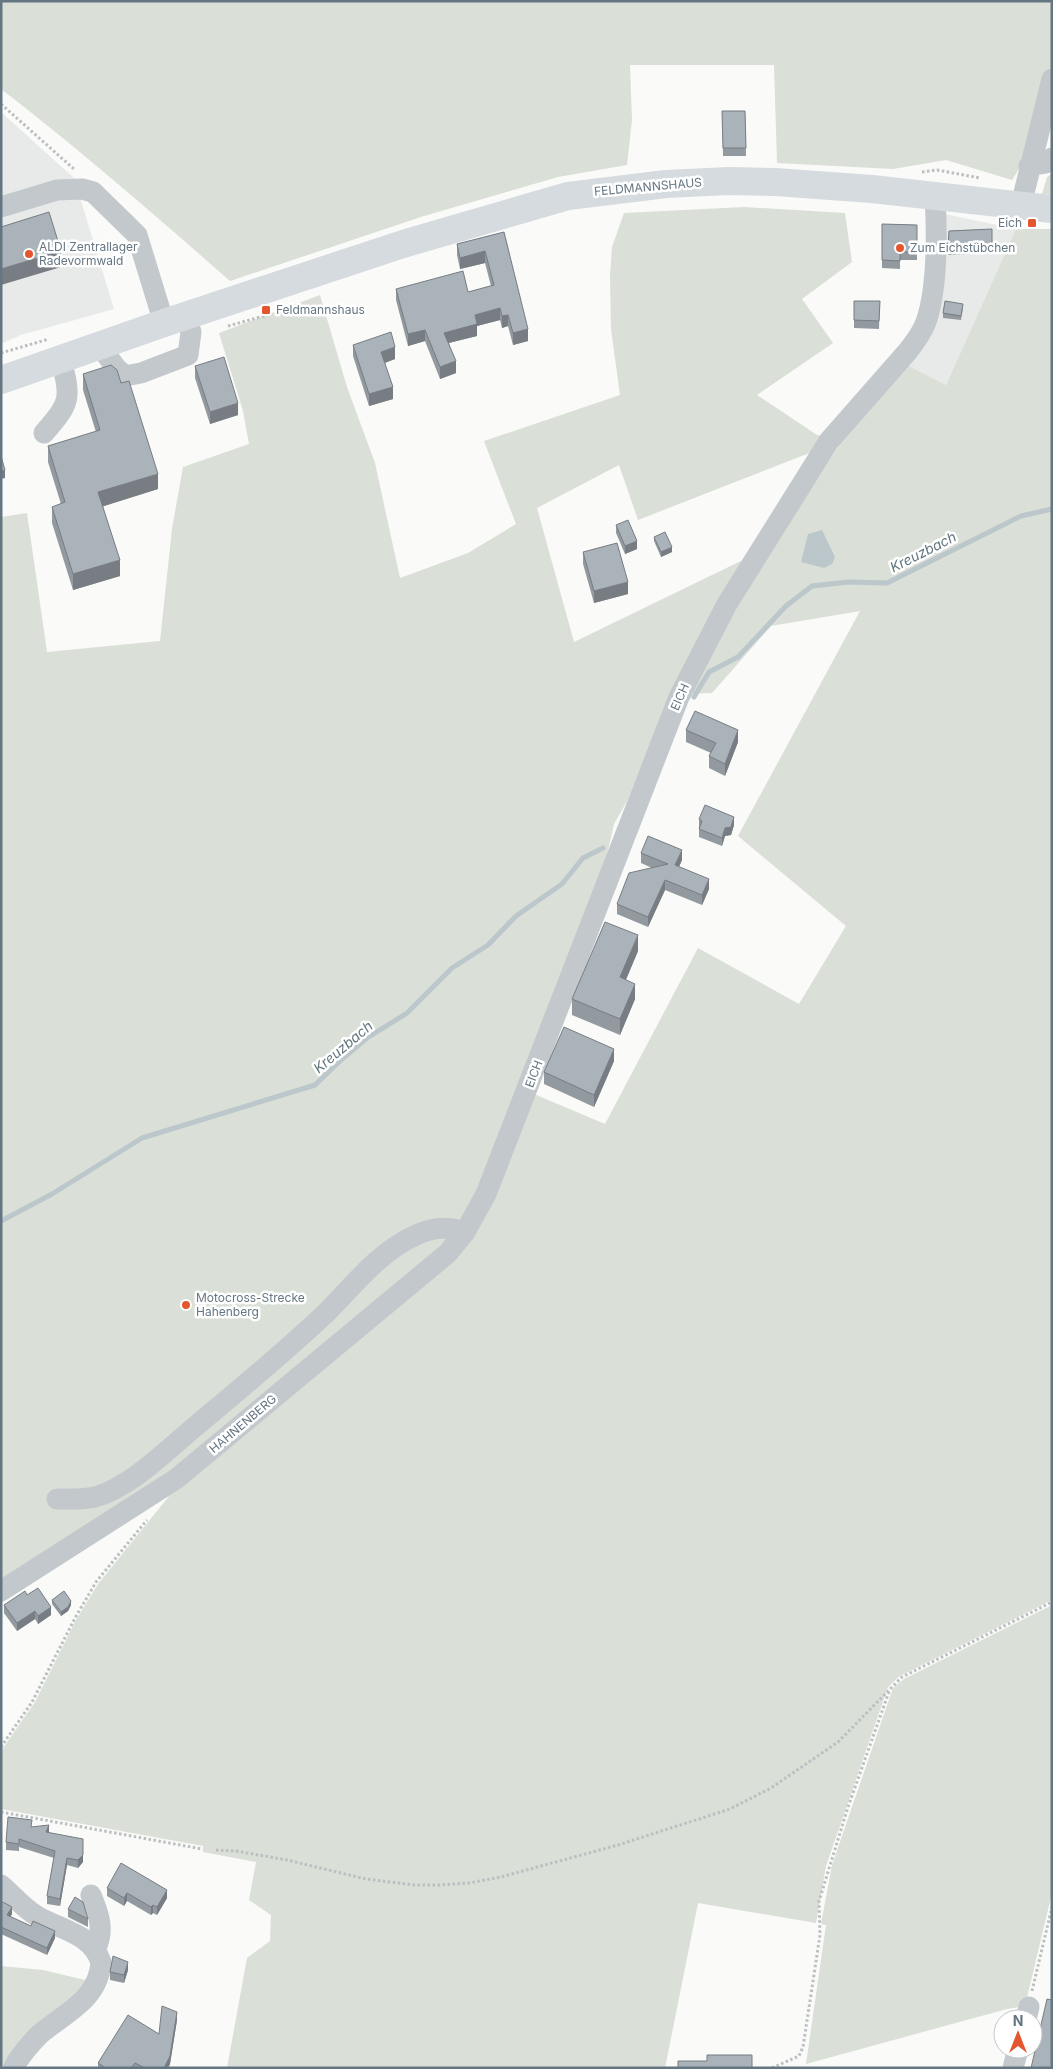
<svg xmlns="http://www.w3.org/2000/svg" width="1053" height="2069" font-family="Inter,sans-serif">
  <style>
    .built { fill: #e8e9e9 }
    .green { fill: #dadfd7 }
    .water { fill: #bbc7cb }
    .lines { fill: none; stroke-linecap: round; stroke-linejoin: round }
    .stream { stroke: #bbc7cb; stroke-width: 5 }
    .path { stroke: #bbbfc2; stroke-width: 3; stroke-dasharray: 2.5 2.5; stroke-linecap: butt }
    .minor { stroke: #c3c8cc; stroke-width: 21 }
    .major { stroke: #d6dbdf; stroke-width: 28 }
    .wall { fill: #929a9f }
    .shaded-wall { fill: #777d82 }
    .building { fill: #aab3b9; stroke: #777d82 }
    .poi-dot { fill: #e4572e; stroke: #fff; stroke-width: 2 }
    .labels { text-anchor: middle; stroke-width: 5; stroke-linejoin: round; paint-order: stroke }
    .street-label { font-size: 12px; fill: #657683; stroke: #fff }
    .poi-label { font-size: 12px; fill: #657683; stroke: #fff; text-anchor: start }
    .water-label { font-size: 14px; font-style: italic; fill: #60757c; stroke: #fff }
  </style>
  <rect width="100%" height="100%" fill="#fafaf8"/>
  <path class="built" d="M1 112 74 178 114 309 21 335 1 344Z
    M940 213 1016 229 946 385 903 363 922 338Z"/>
  <path class="green" d="M1 1H1052V63L1022 164 1012 180 946 160 893 169 777 163 774 65H630L632 120 627 165 558 177 424 216 230 281C155 215 80 150 1 89Z
    M1052 174V195L1042 194 1047 177Z
    M744 207 845 213 852 262 802 299 833 343 757 395 817 435 825 436 817 450 638 520 619 465 537 508 574 642 745 559 671 693 627 801 614 824 603 872 481 1190 441 1247 175 1468 1 1581V517L27 513 47 652 160 641 172 529 183 467 249 444 243 411 219 333 320 295 347 387 375 463 400 578 468 553 516 524 484 441 620 395 611 329 610 276 612 247 624 213Z
    M1016 229H1052V1600L900 1676 888 1687 826 1866 816 1923 698 1903 665 2068H227L247 1958 270 1941 271 1915 249 1900 256 1862 203 1852V1846L1 1809V1751L35 1702 76 1620 98 1584 174 1490 453 1258 534 1094 605 1124 698 948 799 1004 846 926 738 836 860 611 771 626 712 693 687 694 751 582 838 447 903 363 946 385Z
    M1052 1605V1893L1025 2006 1007 2009 806 2064 826 1925 821 1924 832 1865 893 1688 904 1679Z
    M1 1966 43 1970 89 1981 9 2056 1 2066Z"/>
  <path class="water" d="M822 530 835 557 832 564 824 568 801 562 808 534Z"/>
  <g class="lines">
    <path class="stream" d="M694 697 709 672 738 657 786 606 812 586 848 582 887 583 1021 516 1052 509
      M1 1221 52 1194 142 1138 315 1085 342 1059 367 1038 407 1013 452 968 488 945 516 916 562 884 583 858 603 848"/>
    <path class="path" d="M1 104 75 170
      M922 172 937 170 980 178
      M228 326 264 316 271 311
      M1 353 49 339
      M1 1747 32 1702 75 1618 96 1582 147 1520
      M1 1812 202 1849
      M216 1850 236 1851 287 1860 366 1879 414 1885H439L469 1883 501 1877 618 1845 730 1809 771 1788 838 1742 902 1677 1052 1602
      M1032 1991 1052 1907
      M772 2068 799 2056 803 2047 820 1935 819 1901 848 1807 890 1689"/>
    <path class="minor" d="M1029 166 1046 163 1052 158
      M1021 205 1052 79
      M1 207 57 190 82 189 93 192 137 235 164 323
      M99 345 117 369 125 376 141 373 188 355 191 332 185 316
      M44 433C71 402 71 399 61 359
      M57 1499C69 1499 83 1500 95 1497 131 1487 168 1449 197 1425 240 1389 285 1352 326 1313 353 1286 379 1252 414 1236 432 1227 447 1226 465 1232
      M1 1591 176 1479 448 1253 465 1232 486 1194 679 697 727 604 829 441 908 351C915 342 922 333 926 322 938 287 937 232 935 195
      M1 1885C13 1895 23 1908 37 1916 61 1930 91 1933 101 1962 99 1999 65 2013 40 2034 30 2044 20 2056 13 2068
      M91 1895C99 1914 105 1931 95 1950
      M1026 2019 1029 2007
      M1013 2068 1018 2049"/>
    <path class="major" d="M1 380 164 323 403 244 568 196 666 184 729 181 775 182 872 189 1052 209"/>
  </g>
  <path class="wall" d="M722 111H745L746 156H723Z
    M882 224 917 225V260H900V269L882 268Z
    M992 229V253L948 255 949 231Z
    M504 232 528 341 513 345 508 326 502 328 500 320 477 326V336L449 343 456 373 440 379 425 341 408 346 396 300V289L468 292 491 286 485 263 460 269 457 255V244Z
    M854 301H880L879 329 854 328Z
    M963 308 961 320 943 318V313Z
    M353 345 395 359 385 363 393 399 369 406 353 356Z
    M195 366 238 415 210 424 195 378Z
    M83 374 121 383 158 489 103 506 120 576 73 590 52 523V507L61 504 48 462V446L96 432 83 390Z
    M616 525 637 549 625 554 616 533Z
    M654 537 672 552 661 557 654 541Z
    M583 552 628 594 594 603 583 564Z
    M686 730 738 742 725 776 709 768V756L711 753 686 742Z
    M699 819 734 825 731 835 725 836 722 846 699 837Z
    M641 853 682 860 679 867 709 889 702 905 665 890 648 927 617 914V904L652 868 641 863Z
    M638 951 626 980 635 999 620 1035 572 1015V999Z
    M614 1061 594 1107 544 1084V1072Z
    M27 1595 51 1615 38 1624 35 1619 17 1631 4 1613V1605Z
    M52 1600 71 1605 68 1611 61 1616 52 1604Z
    M32 1827 49 1832 83 1862 78 1868 67 1865 60 1906 47 1904V1896L54 1858 19 1847V1851L6 1850V1842Z
    M107 1888 167 1898 157 1915 153 1913 151 1915 127 1901 124 1906 107 1896Z
    M1 1901 12 1914 10 1917 55 1938 47 1955 1 1934Z
    M68 1909 88 1919V1927L68 1917Z
    M128 1970 124 1983 110 1980V1972Z
    M177 2020 170 2064 168 2068H98V2063L159 2034Z"/>
  <path class="shaded-wall" d="M61 251V267L1 285V269Z
    M485 251V263L460 269V258Z
    M500 308V320L477 326V336L444 344V333L475 315Z
    M508 315V326L502 328V316Z
    M528 329V341L513 345V333Z
    M425 330V341L408 346V334Z
    M395 347V359L381 364V352Z
    M456 361V373L440 379V367Z
    M393 387V399L369 406V394Z
    M238 403V415L210 424V412Z
    M5 470V478L1 479V471Z
    M158 474V489L98 508V492Z
    M637 541V549L625 554V546Z
    M672 547V552L661 557V552Z
    M120 560V576L73 590V574Z
    M628 582V594L594 603V591Z
    M738 730V742L725 776V764Z
    M734 817V825L731 835 725 836 722 846V838L725 828Z
    M682 850V860L675 875V865Z
    M709 879V889L702 905V895Z
    M665 880V890L648 927V917Z
    M638 935V951L620 993V977Z
    M635 984V999L620 1035V1019Z
    M614 1049V1061L594 1107V1095Z
    M71 1601V1605L68 1611 61 1616V1612Z
    M51 1607V1615L38 1624V1616Z
    M35 1611V1619L17 1631V1623Z
    M49 1825V1832L46 1840V1832Z
    M83 1855V1862L78 1868V1860Z
    M67 1858V1865L60 1906V1899Z
    M167 1890V1898L157 1915V1907Z
    M127 1893V1901L124 1906V1898Z
    M153 1905V1913L151 1915V1907Z
    M12 1907V1914L7 1922V1915Z
    M55 1931V1938L47 1955V1948Z
    M128 1962V1970L124 1983V1975Z
    M177 2012V2020L170 2064 168 2068H164Z"/>
  <path class="building" d="M722 111H745L746 148H723Z
    M49 212 61 251 1 269V227Z
    M882 224 917 225V252H900V261L882 260Z
    M992 229V245L948 247 949 231Z
    M504 232 528 329 513 333 508 315 502 316 500 308 475 315 477 324 444 333 456 361 440 367 425 330 408 334 396 289 463 271 468 292 494 285 485 251 460 258 457 244Z
    M854 301H880L879 321 854 320Z
    M945 301 963 304 961 316 943 313Z
    M391 332 395 347 381 352 393 387 369 394 353 345Z
    M224 357 238 403 210 412 195 366Z
    M111 365 117 370 121 383 129 381 158 474 98 492 120 560 73 574 52 507 65 502 48 446 100 430 83 374Z
    M1 456 5 470 1 471Z
    M628 520 637 541 625 546 616 525Z
    M665 532 672 547 661 552 654 537Z
    M617 543 628 582 594 591 583 552Z
    M695 711 738 730 725 764 709 756 716 743 686 730Z
    M705 805 734 817 731 827 725 828 722 838 699 829 702 821 699 819Z
    M648 836 682 850 675 865 709 879 702 895 665 880 648 917 617 904 629 873 668 864 641 853Z
    M605 922 638 935 620 977 635 984 620 1019 572 999Z
    M564 1027 614 1049 594 1095 544 1072Z
    M38 1588 51 1607 38 1616 35 1611 17 1623 4 1605 25 1591 27 1595Z
    M64 1591 71 1601 68 1607 61 1612 52 1600Z
    M8 1817 32 1820 31 1827 49 1825 46 1832 83 1839V1855L78 1860 67 1858 60 1899 47 1896 55 1851 19 1839V1844L6 1842Z
    M121 1863 167 1890 157 1907 153 1905 151 1907 127 1893 124 1898 107 1888Z
    M75 1897 83 1902 88 1919 68 1909Z
    M1 1901 12 1907 7 1915 31 1926 33 1921 55 1931 47 1948 1 1927Z
    M113 1956 128 1962 124 1975 110 1972Z
    M1047 1999 1052 2000V2068H1031Z
    M162 2006 177 2012 170 2056 164 2068H145L135 2063 131 2068H106L98 2063 128 2015 159 2034Z
    M707 2055H752V2068H678V2061H707Z"/>
  <g class="poi-dot">
    <rect x="1027" y="218" width="10" height="10" rx="2.5"/>
    <circle cx="900" cy="248" r="5"/>
    <circle cx="29" cy="254" r="5"/>
    <rect x="261" y="305" width="10" height="10" rx="2.5"/>
    <circle cx="186" cy="1305" r="5"/>
  </g>
  <g class="labels">
    <g class="street-label">
      <text transform="translate(648 187) rotate(-5)" y="4">FELDMANNSHAUS</text>
      <text transform="translate(680 697) rotate(-66)" y="4">EICH</text>
      <text transform="translate(534 1074) rotate(-69)" y="4">EICH</text>
      <text transform="translate(243 1424) rotate(-40)" y="4">HAHNENBERG</text>
    </g>
    <g class="poi-label">
      <text x="1022" y="227" text-anchor="end">Eich</text>
      <text x="39" y="251">ALDI Zentrallager<tspan x="39" dy="14">Radevormwald</tspan></text>
      <text x="910" y="252">Zum Eichstübchen</text>
      <text x="276" y="314">Feldmannshaus</text>
      <text x="196" y="1302">Motocross-Strecke<tspan x="196" dy="14">Hahenberg</tspan></text>
    </g>
    <g class="water-label">
      <text transform="translate(923 552) rotate(-27)" y="5">Kreuzbach</text>
      <text transform="translate(343 1047) rotate(-40)" y="5">Kreuzbach</text>
    </g>
  </g>
  <rect width="1053" height="2069" fill="none" stroke="#657683" stroke-width="5"/>
  <g transform="translate(1018 2034)"><circle r="24" fill="#ffffff" stroke="#c1c8cd"/>
  <path d="M0-4L9 19L0 12L-9 19Z" fill="#e4572e"/>
  <text y="-8" font-size="14" font-weight="bold" text-anchor="middle" fill="#657683">N</text>
  </g>
</svg>
